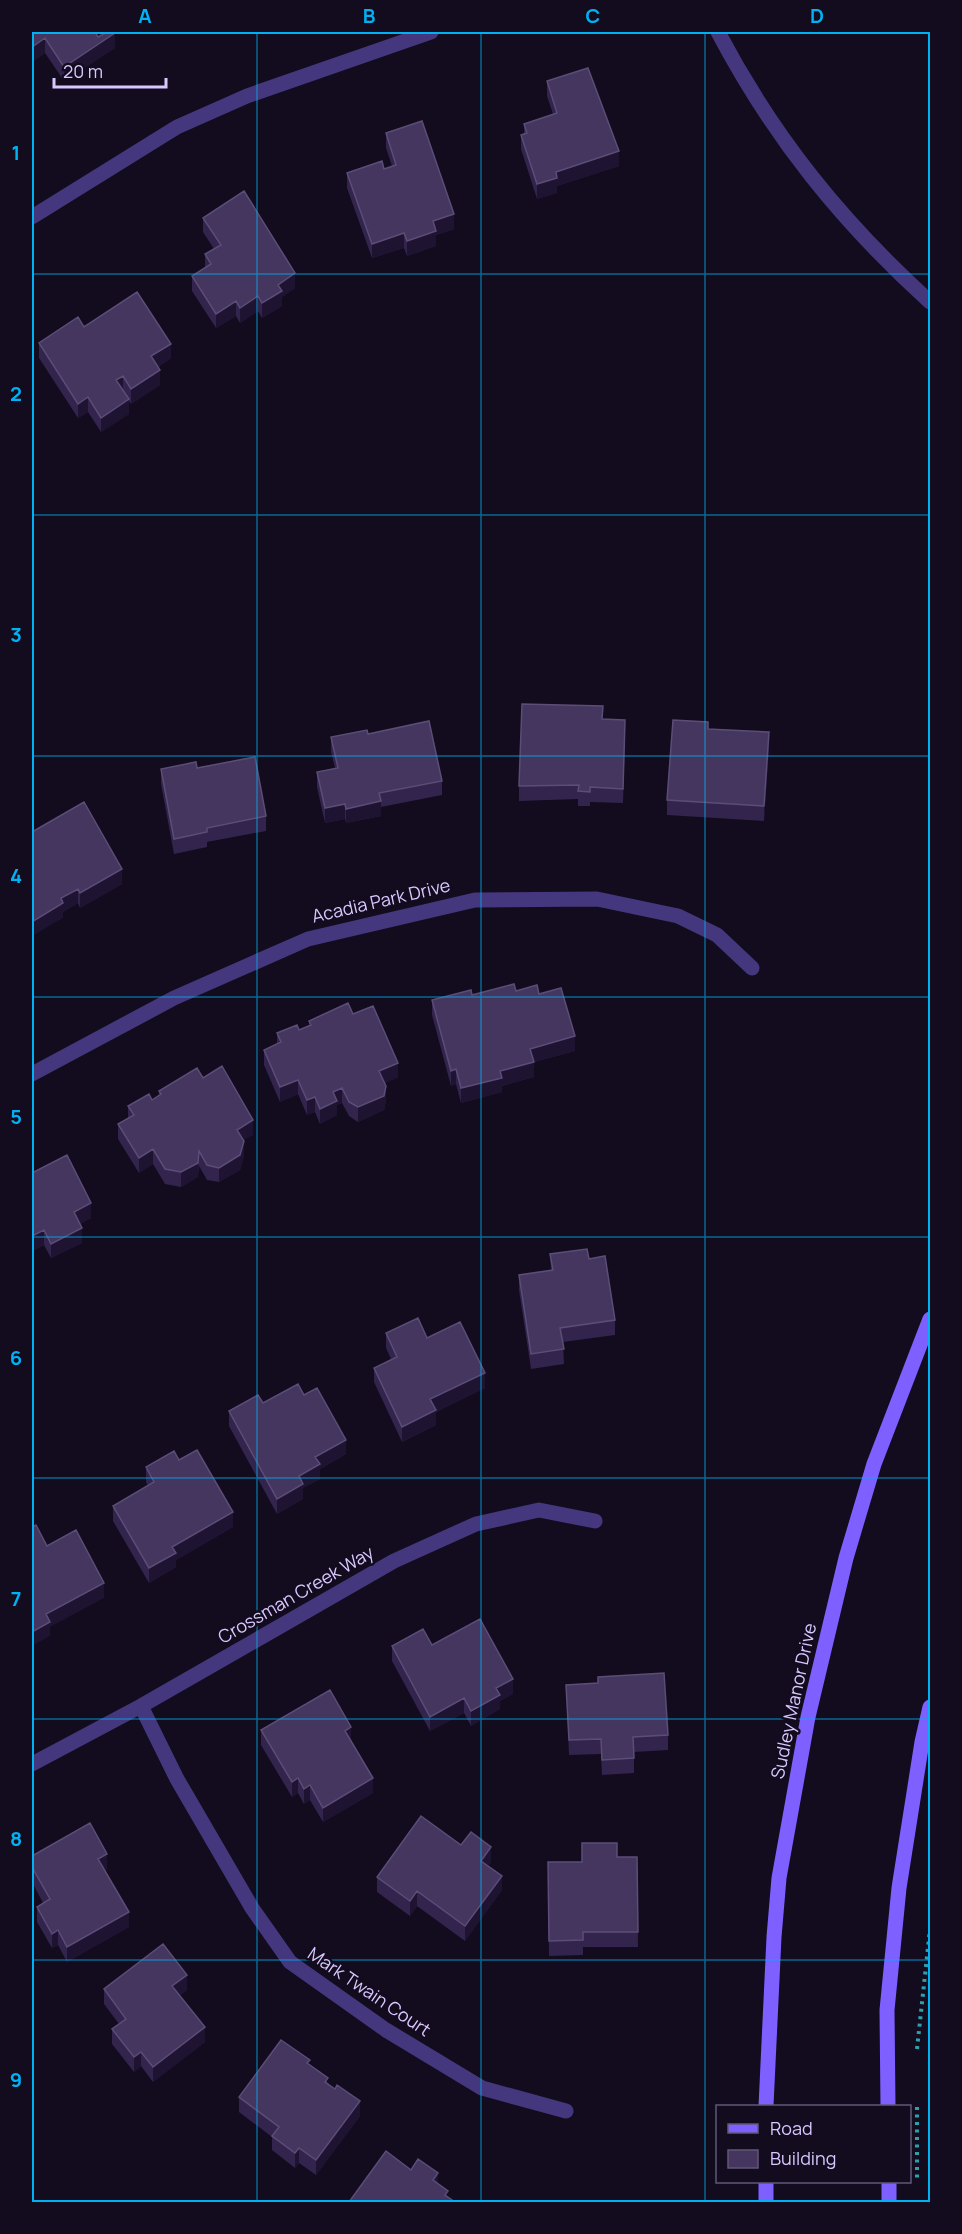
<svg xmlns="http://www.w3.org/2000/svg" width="962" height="2234" font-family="Manrope,sans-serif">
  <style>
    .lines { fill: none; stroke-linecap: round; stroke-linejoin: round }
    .path { stroke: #2da0af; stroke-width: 4; stroke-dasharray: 3 4.5; stroke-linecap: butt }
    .minor { stroke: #45377d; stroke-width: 15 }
    .secondary { stroke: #7e5fff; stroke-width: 15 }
    .wall { fill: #32244c }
    .shaded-wall { fill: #1e1331 }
    .building { fill: #44365f; stroke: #5b4d78; stroke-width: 1.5 }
    .grid { fill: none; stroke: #00b2f3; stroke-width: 1.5; stroke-opacity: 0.55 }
    .labels { text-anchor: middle; stroke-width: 5; stroke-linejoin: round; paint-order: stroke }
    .street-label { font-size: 18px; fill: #d8c8ff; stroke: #120c1e }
    .neatline { fill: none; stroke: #00b2f3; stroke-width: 2 }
    .grid-label { font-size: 20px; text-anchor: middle; font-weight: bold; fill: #00b2f3 }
  </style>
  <rect width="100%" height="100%" fill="#120c1e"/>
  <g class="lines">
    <path class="path" d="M917 2049 930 1929
      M917 2107V2178"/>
    <path class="minor" d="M718 32C774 138 841 221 930 302
      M32 217 177 127 247 96 431 32
      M32 1074 174 998 308 939 475 900 597 899 678 916 717 935 752 968
      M141 1706 177 1779 252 1908 290 1962 386 2030 482 2088 566 2111
      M32 1764 141 1706 394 1561 476 1524 539 1510 595 1521"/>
    <path class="secondary" d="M766 2106 774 1937 779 1878 808 1717 846 1558 874 1464 930 1319
      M888 2106 887 2010 899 1888 922 1742 930 1707
      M766 2182V2202
      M889 2182V2202"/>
  </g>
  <path class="wall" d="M32 32 98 37 115 48 64 81 45 53 32 62Z
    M547 81 619 166 557 186V193L537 199 521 149V135L524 134V124L553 114 547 96Z
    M386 133 454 229 436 235V246L407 256 404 248 372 258 347 188V173L384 169 392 166 386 148Z
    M203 218 295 288 282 297V306L262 318 258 311 240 323 236 316 216 328 192 291V276L205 268V254L214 249 203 232Z
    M84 327 171 358 158 367 160 385 131 404 129 401V414L101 432 88 412 78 418 39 358V343Z
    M603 719 625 735 623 803 590 802V806H578V799L519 801V786Z
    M708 729 769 747 764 821 667 815V800Z
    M368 734 442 781V795L381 807V816L346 823 345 819 325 823 317 787V772L335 768 331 752V737Z
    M197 768 266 816V831L207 842V847L174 854 161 784V769Z
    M32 832 122 884 80 908 78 903 63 912V918Z
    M516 991 539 994 575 1051 534 1062V1077L502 1086V1092L461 1103 456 1084 451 1086 432 1015V1000Z
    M353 1014 398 1077 385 1083 386 1100 384 1110 358 1122 349 1116 342 1103 337 1105V1115L320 1124 315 1112 307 1115 298 1094 280 1102 264 1065V1050L277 1044V1033L299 1030 309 1026V1021Z
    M203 1078 253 1135 243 1140 244 1156 240 1170 219 1182 207 1180 199 1166 198 1177 181 1187 165 1184 153 1164 139 1173 118 1139V1124L128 1118V1106L152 1100 159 1096V1091Z
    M32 1173 91 1218 80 1224 82 1243 51 1258 44 1245 32 1251Z
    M550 1254 589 1259 615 1320V1335L563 1342 564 1364 531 1369 519 1290V1275L551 1270Z
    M386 1333 427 1338 485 1388 436 1412V1425L402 1442 374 1382V1368L391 1359 386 1348Z
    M304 1395 346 1454 320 1469V1479L303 1488V1499L277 1514 229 1426V1411L263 1403Z
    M179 1460 233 1527 176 1560V1567L149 1583 113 1521V1506L148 1486 146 1482V1467Z
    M432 1645 513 1694 500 1701V1709L471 1726 464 1713 430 1731 392 1661V1646Z
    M566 1685 668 1735V1750L634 1752V1773L602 1775 601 1754 569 1755Z
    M261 1730 351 1740 373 1793 323 1822 310 1800 304 1804 298 1793 292 1797 261 1745Z
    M461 1845 491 1862 488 1866 502 1890 465 1941 417 1906 410 1916 377 1892V1877Z
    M32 1856 107 1869 105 1870 129 1927 67 1962 58 1945 52 1948 37 1922V1907L43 1903 32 1882Z
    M617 1857H637L638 1947H583V1955L549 1956 548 1862H582Z
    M104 1989 187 1990 180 1995 205 2042 153 2082 141 2066 134 2072 112 2044V2029L119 2024 104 2004Z
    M310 2064 360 2116 316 2175 299 2163 295 2168 272 2150V2137L239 2112V2097Z"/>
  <path class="shaded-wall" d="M115 33V48L64 81V67Z
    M45 38V53L32 62V47Z
    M619 151V166L557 186V193L537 199V184L556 172Z
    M454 214V229L436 235V246L407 256V241L433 221Z
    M404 233V248L372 258V244Z
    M295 273V288L282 297V306L262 318V303L278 285Z
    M258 296V311L240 323V308Z
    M236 301V316L216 328V314Z
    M171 344V358L151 371V356Z
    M160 370V385L131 404V389Z
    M123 376V391L116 380Z
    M88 397V412L78 418V404Z
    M129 399V414L101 432V418Z
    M769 732V747L764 821V806Z
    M381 801V816L346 823V809Z
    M345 804V819L325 823V808Z
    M122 869V884L80 908V893Z
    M78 889V903L63 912V918L32 936V922L61 898Z
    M575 1036V1051L534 1062V1077L502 1086V1092L461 1103V1088L500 1071 530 1049Z
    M398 1063V1077L379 1086V1071Z
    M456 1069V1084L451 1086V1071Z
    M298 1080V1094L280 1102V1087Z
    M386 1086V1100L384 1110 358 1122V1107Z
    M342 1088V1103L337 1105V1115L320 1124V1109L333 1092Z
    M315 1097V1112L307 1115V1100Z
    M253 1120V1135L237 1144V1130Z
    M244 1141V1156L240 1170 219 1182V1168Z
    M153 1149V1164L139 1173V1158Z
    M199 1151 198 1177 181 1187V1172Z
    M91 1203V1218L74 1227V1212Z
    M82 1228V1243L51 1258V1244Z
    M44 1230V1245L32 1251V1236Z
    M485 1373V1388L436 1412V1425L402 1442V1427L430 1399Z
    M346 1440V1454L320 1469V1479L303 1488V1499L277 1514V1499L315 1457Z
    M233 1512V1527L176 1560V1567L149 1583V1568L172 1547Z
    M104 1583V1598L50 1627V1636L32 1646V1632L46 1614Z
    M513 1679V1694L500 1701V1709L471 1726V1711L496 1688Z
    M464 1698V1713L430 1731V1717Z
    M351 1727V1742L345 1731Z
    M298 1778V1793L292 1797V1782Z
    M373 1778V1793L323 1822V1808Z
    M310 1785V1800L304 1804V1789Z
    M491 1847V1862L481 1876V1861Z
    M107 1854V1869L98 1873V1859Z
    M502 1876V1890L465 1941V1926Z
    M417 1891V1906L410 1916V1901Z
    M129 1912V1927L67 1962V1947Z
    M58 1930V1945L52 1948V1934Z
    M187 1975V1990L172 2001V1986Z
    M205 2027V2042L153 2082V2067Z
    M141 2052V2066L134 2072V2057Z
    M360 2101V2116L316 2175V2160Z
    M299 2148V2163L295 2168V2153Z
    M438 2173V2188L433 2180Z"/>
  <path class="building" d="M32 32H95L98 37 107 32H114L115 33 64 67 45 38 32 47Z
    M588 68 619 151 556 172 557 178 537 184 521 135 527 133 524 124 557 113 547 81Z
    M422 121 454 214 433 221 436 231 407 241 404 233 372 244 347 173 382 161 384 169 396 165 386 133Z
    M244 191 295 273 278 285 282 291 262 303 258 296 240 308 236 301 216 314 192 276 211 264 205 254 221 245 203 218Z
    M137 292 171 344 151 356 160 370 131 389 123 376 116 380 129 399 101 418 88 397 78 404 39 343 78 317 84 327Z
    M522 704 603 706 602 719 625 720 623 789 590 787V792L578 791 579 785 519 786Z
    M673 720 708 722V729L769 732 764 806 667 800Z
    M429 721 442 781 379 793 381 801 346 809 345 804 325 808 317 772 338 768 331 737 367 730 368 734Z
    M255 757 266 816 207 828V832L174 839 161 769 196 762 197 768Z
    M84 802 122 869 80 893 78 889 61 898 63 903 32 922V832Z
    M514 984 516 991 537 985 539 994 561 988 575 1036 530 1049 534 1062 500 1071 502 1078 461 1088 456 1069 451 1071 432 1000 471 990 472 995Z
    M348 1003 353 1014 373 1006 398 1063 379 1071 386 1086 384 1096 358 1107 349 1102 342 1088 333 1092 337 1101 320 1109 315 1097 307 1100 298 1080 280 1087 264 1050 281 1042 277 1033 297 1025 299 1030 311 1025 309 1021Z
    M222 1066 253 1120 237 1130 244 1141 240 1155 219 1168 207 1165 199 1151 198 1163 181 1172 165 1169 153 1149 139 1158 118 1124 134 1115 128 1106 149 1094 152 1100 161 1094 159 1091 197 1068 203 1078Z
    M67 1155 91 1203 74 1212 82 1228 51 1244 44 1230 32 1236V1173Z
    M587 1249 589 1259 605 1256 615 1320 560 1328 564 1349 531 1354 519 1275 553 1270 550 1254Z
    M418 1318 427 1338 460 1322 485 1373 430 1399 436 1410 402 1427 374 1368 397 1357 386 1333Z
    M298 1384 304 1395 317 1388 346 1440 315 1457 320 1464 299 1476 303 1484 277 1499 229 1411 258 1395 263 1403Z
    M197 1450 233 1512 172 1547 176 1553 149 1568 113 1506 154 1482 146 1467 174 1451 179 1460Z
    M36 1525 47 1546 76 1530 104 1583 46 1614 50 1622 32 1632V1527Z
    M480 1619 513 1679 496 1688 500 1695 471 1711 464 1698 430 1717 392 1646 423 1629 432 1645Z
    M664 1673 668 1735 633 1737 634 1758 602 1760 601 1739 569 1740 566 1685 598 1683V1677Z
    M330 1690 351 1727 345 1731 373 1778 323 1808 310 1785 304 1789 298 1778 292 1782 261 1730Z
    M421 1816 461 1845 471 1832 491 1847 481 1861 502 1876 465 1926 417 1891 410 1901 377 1877Z
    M90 1823 107 1854 98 1859 129 1912 67 1947 58 1930 52 1934 37 1907 50 1899 32 1867V1856Z
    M582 1843H617V1857H637L638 1932H583V1940L549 1941 548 1862H582Z
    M163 1944 187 1975 172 1986 205 2027 153 2067 141 2052 134 2057 112 2029 126 2019 104 1989Z
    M281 2040 310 2060 307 2063 328 2078 325 2082 335 2089 337 2085 360 2101 316 2160 299 2148 295 2153 272 2136 279 2127 239 2097Z
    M386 2151 411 2170 418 2159 438 2173 433 2180 448 2191 445 2195 455 2202H349Z"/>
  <path class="grid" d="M257 32V2202M481 32V2202M705 32V2202M32 274H930M32 515H930M32 756H930M32 997H930M32 1237H930M32 1478H930M32 1719H930M32 1960H930"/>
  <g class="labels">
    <g class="street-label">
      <text transform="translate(381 901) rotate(-13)" y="6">Acadia Park Drive</text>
      <text transform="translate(296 1595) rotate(-30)" y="6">Crossman Creek Way</text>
      <text transform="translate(794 1701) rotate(-78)" y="6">Sudley Manor Drive</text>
      <text transform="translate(369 1992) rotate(34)" y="6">Mark Twain Court</text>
    </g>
  </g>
  <rect width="962" height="2234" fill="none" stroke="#120c1e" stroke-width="66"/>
  <rect x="716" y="2105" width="195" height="78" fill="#120c1e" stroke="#615778" stroke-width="1.5"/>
  <rect x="728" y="2124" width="30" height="9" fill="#7e5fff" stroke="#615778" stroke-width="1.5"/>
  <text x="770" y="2135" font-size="18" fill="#d8c8ff">Road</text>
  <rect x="728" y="2150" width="30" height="18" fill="#44365f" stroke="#615778" stroke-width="1.5"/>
  <text x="770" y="2165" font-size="18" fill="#d8c8ff">Building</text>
  <path d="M54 78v9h112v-9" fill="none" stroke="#d8c8ff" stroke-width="3"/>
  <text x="63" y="78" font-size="18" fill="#d8c8ff" stroke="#120c1e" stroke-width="4.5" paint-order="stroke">20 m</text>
  <rect x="33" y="33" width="896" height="2168" class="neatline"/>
  <g class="grid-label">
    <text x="145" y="23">A</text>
    <text x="369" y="23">B</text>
    <text x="593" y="23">C</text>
    <text x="817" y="23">D</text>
    <text x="16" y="160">1</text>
    <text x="16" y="401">2</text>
    <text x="16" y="642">3</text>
    <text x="16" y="883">4</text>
    <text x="16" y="1124">5</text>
    <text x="16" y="1365">6</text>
    <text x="16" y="1606">7</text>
    <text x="16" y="1846">8</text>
    <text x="16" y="2087">9</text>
  </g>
</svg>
